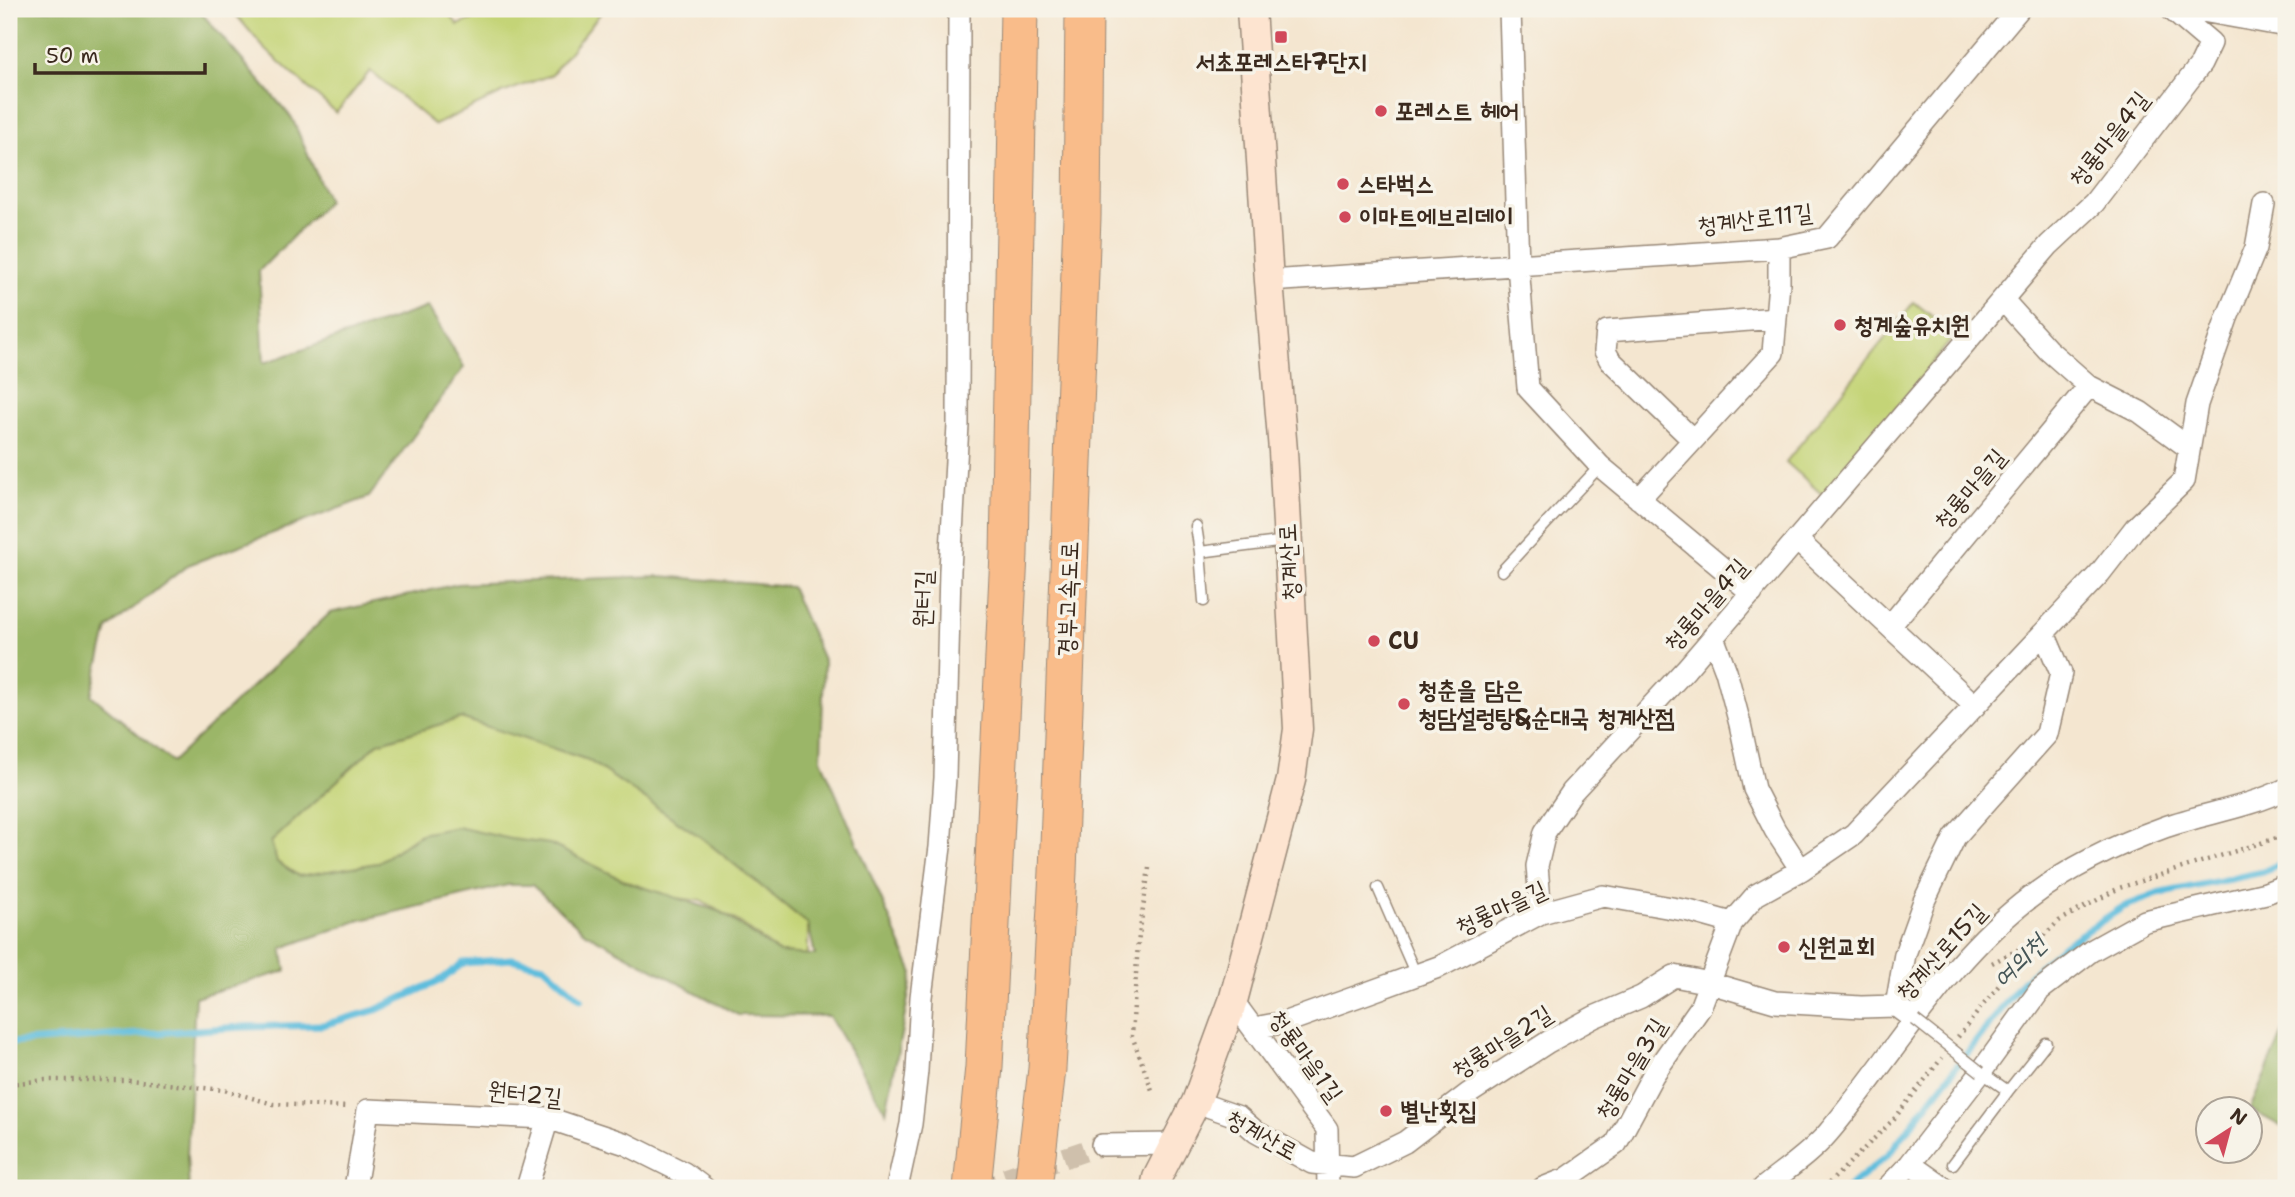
<svg xmlns="http://www.w3.org/2000/svg" width="2295" height="1197" font-family="'Shantell Sans','Poor Story',sans-serif">
  <style>
    .green { fill: #c4d477; stroke: #807f4a; stroke-width: 2 }
    .forest { fill: #9bb668; stroke: #6b7043; stroke-width: 2; fill-rule: evenodd }
    .lines { fill: none; stroke-linecap: round; stroke-linejoin: round }
    .stream { stroke: #5ebddd; stroke-width: 7 }
    .street-tunnel { stroke: #cfc0ac; stroke-width: 21; stroke-dasharray: 21 10; stroke-linecap: butt }
    .lane-casing { stroke: #988877; stroke-width: 13 }
    .street-casing { stroke: #988877; stroke-width: 24 }
    .secondary-casing { stroke: #988877; stroke-width: 31 }
    .highway-casing { stroke: #988877; stroke-width: 39 }
    .path { stroke: #988877; stroke-width: 4.5; stroke-dasharray: 2 5; stroke-linecap: butt }
    .lane { stroke: #fff; stroke-width: 10 }
    .street { stroke: #fff; stroke-width: 21 }
    .secondary { stroke: #fde4d0; stroke-width: 28 }
    .highway { stroke: #f9bc8a; stroke-width: 37 }
    .lane-bridge-casing { stroke: #988877; stroke-width: 13; stroke-linecap: butt }
    .lane-bridge { stroke: #fff; stroke-width: 10 }
    .poi-dot { fill: #d1495b; stroke: #f7f3e8; stroke-width: 2.5 }
    .labels { text-anchor: middle; stroke-width: 7; stroke-linejoin: round; paint-order: stroke }
    .poi-label { font-size: 24px; font-weight: bold; fill: #3b2a1e; stroke: #f7f3e8; text-anchor: start }
    .street-label { font-size: 24px; fill: #3b2a1e; stroke: #f7f3e8 }
    .water-label { font-size: 26px; font-style: italic; fill: #465657; stroke: #f7f3e8 }
  </style>
  <rect width="100%" height="100%" fill="#f7f3e8"/>
  <filter id="ink" filterUnits="userSpaceOnUse"><feTurbulence type="fractalNoise" baseFrequency=".0143" numOctaves="2"/><feDisplacementMap in="SourceGraphic" scale="14" xChannelSelector="R" yChannelSelector="G"/><feConvolveMatrix kernelMatrix="1 2 1 2 8 2 1 2 1" color-interpolation-filters="sRGB"/></filter>
  <filter id="wash" filterUnits="userSpaceOnUse"><feTurbulence type="fractalNoise" baseFrequency=".00686" numOctaves="4" result="noise"/><feDisplacementMap in="SourceGraphic" scale="28" xChannelSelector="R" yChannelSelector="G"/><feGaussianBlur stdDeviation="1.57" result="paint"/><feColorMatrix in="noise" values="0 0 0 0 0 0 0 0 0 0 0 0 0 0 0 0 0 1.4 0 .05"/><feComposite in="paint" operator="in"/></filter>
  <g filter="url(#wash)">
    <rect width="100%" height="100%" fill="#f4e6d0"/>
    <path class="green" d="M231 9H445L458 25 484 15 488 9H604L551 75 502 93 435 125 370 71 336 113 264 48Z
      M1914 302 1955 335 1825 497 1786 462Z
      M461 718 588 760 702 838 808 924V955L779 953 739 922 701 901 659 896 611 874 497 837 457 828 418 835 378 863 299 876 277 862 271 842 378 743Z"/>
    <path class="forest" d="M9 9H198L292 118 328 201 259 271 264 363 428 307 464 367 369 497 188 565 108 628 91 695 172 762 330 613 458 584 660 576 791 587 824 662 821 759 913 973 886 1112 829 1016 738 1015 584 932 532 885H508L357 921 282 948 286 971 195 997 187 1156 189 1188H9ZM461 718 588 760 702 838 808 924 815 955 779 953 721 912 630 883 550 844 511 839 457 827 421 834 377 863 299 876 277 862 271 842 378 743Z
      M2286 1026V1129L2250 1109Z"/>
    <g class="lines">
      <path class="stream" d="M9 1043 242 1027 323 1025 376 1010 441 980 463 963 511 959 544 966 581 999
        M1847 1188 1887 1156 2024 980 2065 945 2123 907 2158 894 2263 872 2286 861"/>
    </g>
  </g>
  <g filter="url(#ink)">
    <g class="lines">
      <path class="street-tunnel" d="M976 1188 1102 1145"/>
      <g class="lane-casing">
        <path id="lane" d="M1196 526 1200 552
          M1502 571 1600 466
          M1204 601 1200 552 1286 541
          M1378 888 1416 975
          M1981 1072 2008 1091 2046 1043
          M1953 1164 2008 1091"/>
      </g>
      <g class="street-casing">
        <path id="street" d="M1510 9 1518 265 1528 388 1600 466 1752 593
          M2191 9 2286 26
          M1269 281 1779 248 1827 238 2019 9
          M2003 300 2048 350 2089 386 2140 412 2189 448
          M1693 440 1610 360 1605 351 1607 331 1776 318
          M1639 499 1773 353 1779 283V248
          M1797 540 1975 706
          M1890 626 2089 386
          M1713 637 1726 671 1740 724 1754 789 1775 830 1801 870
          M1541 913 1537 866 1545 832 1572 792 1686 669 2049 245 2094 203 2201 64 2211 43 2171 9
          M1233 1001 1327 1129 1328 1188
          M1896 1006 1905 954 1924 901 1955 837 2047 734 2061 673 2044 633
          M1254 1028 1286 1022 1367 993 1441 966 1541 913 1603 896 1689 911 1732 923
          M1196 1102 1239 1117 1256 1132 1312 1163 1354 1167 1405 1142 1468 1094 1548 1042 1594 1017 1641 997 1674 976 1710 983 1775 1002 1861 1007 1896 1006 1915 1020
          M1102 1145 1174 1144
          M1910 1164 1944 1188
          M355 1188 368 1110 548 1118 626 1144 684 1173 704 1188
          M527 1188 548 1118
          M897 1188 911 1124 917 1071 921 997 940 847 945 778 950 570 958 425 959 9
          M1543 1188 1566 1179 1616 1144 1653 1075 1700 1008 1732 923 1756 895 1801 870 1854 834 2100 573 2135 528 2184 481 2197 404 2227 318 2256 248 2264 204
          M1763 1188C1784 1171 1810 1154 1828 1133 1895 1054 1948 958 2032 896 2072 866 2118 844 2165 827 2205 813 2247 808 2286 789
          M1887 1188 1910 1164 1981 1072 2040 990 2091 951 2145 921 2266 893 2286 885"/>
      </g>
      <g class="secondary-casing">
        <path id="secondary" d="M1155 1188 1157 1178 1196 1102 1233 1001 1291 780 1298 729 1283 451 1269 281 1251 9"/>
      </g>
      <g class="highway-casing">
        <path id="highway" d="M972 1188 984 1067 1009 554 1019 9
          M1033 1188 1047 1069 1058 872 1082 217 1084 9"/>
      </g>
      <path class="path" d="M1149 868 1138 943 1132 1036 1152 1090
        M1992 963 2037 940
        M1958 1037 2022 956 2059 921 2119 888 2286 835
        M9 1084 45 1080H129L224 1090 273 1104 349 1107
        M1824 1188 1893 1120 1942 1058"/>
      <use href="#lane" class="lane"/>
      <use href="#street" class="street"/>
      <use href="#secondary" class="secondary"/>
      <use href="#highway" class="highway"/>
      <g class="lane-bridge-casing">
        <path id="lane-bridge" d="M1915 1020 1981 1072"/>
      </g>
      <use href="#lane-bridge" class="lane-bridge"/>
    </g>
  </g>
  <g class="poi-dot">
    <rect x="1274" y="30" width="14" height="14" rx="3.5"/>
    <circle cx="1381" cy="111" r="7"/>
    <circle cx="1343" cy="184" r="7"/>
    <circle cx="1345" cy="217" r="7"/>
    <circle cx="1840" cy="325" r="7"/>
    <circle cx="1374" cy="641" r="7"/>
    <circle cx="1404" cy="704" r="7"/>
    <circle cx="1784" cy="947" r="7"/>
    <circle cx="1386" cy="1111" r="7"/>
  </g>
  <g class="labels">
    <g class="poi-label">
      <text x="1281" y="70" text-anchor="middle">서초포레스타7단지</text>
      <text x="1395" y="119">포레스트 헤어</text>
      <text x="1357" y="192">스타벅스</text>
      <text x="1359" y="225">이마트에브리데이</text>
      <text x="1854" y="333">청계숲유치원</text>
      <text x="1388" y="649">CU</text>
      <text x="1418" y="698">청춘을 담은<tspan x="1418" dy="28">청담설렁탕&amp;순대국 청계산점</tspan></text>
      <text x="1798" y="955">신원교회</text>
      <text x="1400" y="1119">별난횟집</text>
    </g>
    <g class="street-label">
      <text transform="translate(2109 139) rotate(-52)" y="8">청룡마을4길</text>
      <text transform="translate(1755 219) rotate(-7)" y="8">청계산로11길</text>
      <text transform="translate(1970 489) rotate(-50)" y="8">청룡마을길</text>
      <text transform="translate(1289 562) rotate(-93)" y="8">청계산로</text>
      <text transform="translate(923 599) rotate(-88)" y="8">원터길</text>
      <text transform="translate(1068 599) rotate(-88)" y="8">경부고속도로</text>
      <text transform="translate(1706 605) rotate(-49)" y="8">청룡마을4길</text>
      <text transform="translate(1501 908) rotate(-25)" y="8">청룡마을길</text>
      <text transform="translate(1941 952) rotate(-48)" y="8">청계산로15길</text>
      <text transform="translate(1502 1042) rotate(-33)" y="8">청룡마을2길</text>
      <text transform="translate(1306 1056) rotate(54)" y="8">청룡마을1길</text>
      <text transform="translate(1631 1069) rotate(-59)" y="8">청룡마을3길</text>
      <text transform="translate(525 1094) rotate(6)" y="8">원터2길</text>
      <text transform="translate(1262 1135) rotate(29)" y="8">청계산로</text>
    </g>
    <g class="water-label">
      <text transform="translate(2019 961) rotate(-45)" y="9">여의천</text>
    </g>
  </g>
  <rect width="2295" height="1197" fill="none" stroke="#f7f3e8" stroke-width="35"/>
  <g transform="translate(2229 1130) rotate(36)"><circle r="33" fill="#f7f3e8" stroke="#aca397" stroke-width="2"/>
  <path d="M0-5L12 26L0 18L-12 26Z" fill="#d1495b"/>
  <text y="-10" font-size="19" font-weight="bold" text-anchor="middle" fill="#3b2a1e">N</text>
  </g>
  <path d="M35 63v10h170v-10" fill="none" stroke="#3b2a1e" stroke-width="3.5"/>
  <text x="46" y="63" font-size="21" fill="#3b2a1e" stroke="#f7f3e8" stroke-width="5" paint-order="stroke">50 m</text>
</svg>
